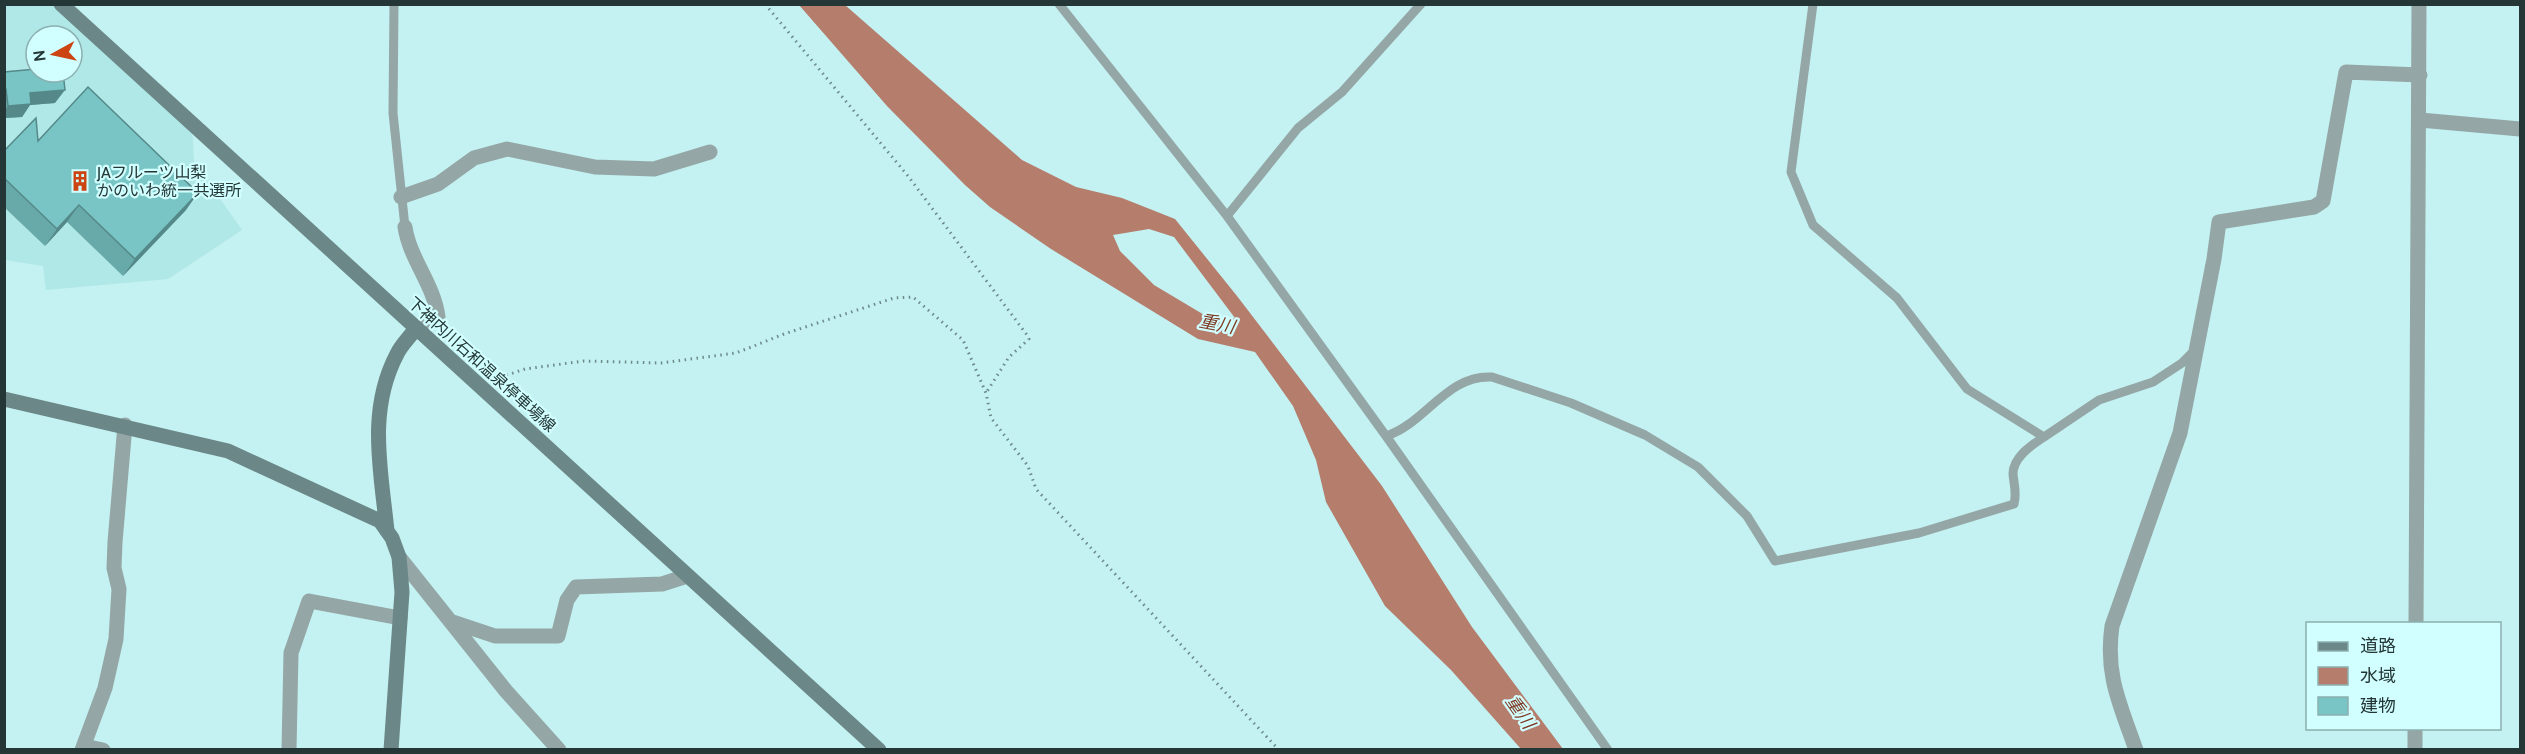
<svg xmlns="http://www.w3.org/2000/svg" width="2525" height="754" font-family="Cabin,'Noto Sans JP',sans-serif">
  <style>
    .built { fill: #b0e7e7; fill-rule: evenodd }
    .water { fill: #b57d6c; fill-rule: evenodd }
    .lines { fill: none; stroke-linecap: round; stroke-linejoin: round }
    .path { stroke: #6c8a8a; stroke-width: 3; stroke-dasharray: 1.5 4.5; stroke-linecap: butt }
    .lane { stroke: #94a6a6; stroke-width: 9 }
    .street { stroke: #94a6a6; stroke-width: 15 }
    .secondary { stroke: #6b8787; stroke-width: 15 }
    .wall { fill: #68a9a9 }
    .shaded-wall { fill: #558989 }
    .building { fill: #79c4c4; stroke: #558989; stroke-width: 1.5 }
    .labels { text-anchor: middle; stroke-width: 4.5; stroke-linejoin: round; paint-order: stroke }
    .poi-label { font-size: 16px; fill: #243636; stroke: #d1ffff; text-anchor: start }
    .street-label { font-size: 16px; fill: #243636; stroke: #d1ffff }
    .water-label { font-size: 18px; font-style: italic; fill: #813a24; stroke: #d1ffff }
  </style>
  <rect width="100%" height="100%" fill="#c4f1f1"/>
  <path class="built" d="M5 5H61L192 125 194 162 242 230 168 279 46 290 43 266 5 260ZM36 36H72V72H36Z"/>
  <path class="water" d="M799 5H845L1022 160 1076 187 1122 198 1175 219 1237 296 1382 486 1472 627 1563 749H1521L1451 670 1385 606 1326 502 1316 460 1293 406 1255 352 1198 339 1051 249 990 207 965 185 887 106ZM1149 229 1174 237 1235 318 1211 319 1154 285 1120 251 1113 235Z"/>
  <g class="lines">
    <path class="path" d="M765 4 908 176 1027 335 1029 339 1009 357 986 393
      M495 379 525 369 584 361 661 363 736 353 784 334 894 298 913 297 963 340 986 393 991 418 1028 466 1036 489 1279 750"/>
    <path class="lane" d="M394 4 393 113 405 227
      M1059 4 1227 216 1386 436 1608 750
      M1813 4 1791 172 1813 225 1897 298 1967 389 2044 437 2099 400 2153 382 2182 363 2194 351
      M1227 216 1298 128 1342 92 1421 4
      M1386 436C1425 424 1447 374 1492 377L1571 403 1645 435 1698 467 1747 516 1775 561 1919 533 2014 504C2017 493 2014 485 2013 474 2013 457 2032 445 2044 437"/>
    <path class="street" d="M2420 120 2520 129
      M401 197 438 184 474 158 507 149 595 167 654 169 710 152
      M405 227C410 260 434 284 438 317L416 328
      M399 557 506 691 559 750
      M450 621 495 636H558L567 600 576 587 662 584 687 576
      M2416 624 2419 4
      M84 746 103 750
      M82 750 105 688 116 639 119 589 114 568 115 542 125 425
      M289 750 291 653 309 601 400 618
      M2136 750C2120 704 2105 675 2112 626L2180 433 2214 259 2219 222 2314 207 2323 201 2346 72 2420 75
      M2415 750V728"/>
    <path class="secondary" d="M61 4 879 750
      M4 399 228 451 380 521 392 538 399 557 402 592 391 750
      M387 531C381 470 367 411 397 354 401 345 410 337 416 328"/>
  </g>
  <path class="wall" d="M4 72 55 103 30 105 22 117 4 118Z
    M4 151 186 210 123 276 67 222 45 246 4 207Z"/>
  <path class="shaded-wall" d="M65 90 55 103 30 105 22 117 4 118V111L8 106 30 93Z
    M198 193 186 210 123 276 135 259Z
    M79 205 67 222 45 246 57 229Z"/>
  <path class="building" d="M36 69V72H63L65 90 30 93 31 104 8 106 6 89H4V72Z
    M88 87 198 193 135 259 79 205 57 229 4 178V151L36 118 38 141Z"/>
  <defs>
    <g id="building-bare" transform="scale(1.62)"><path d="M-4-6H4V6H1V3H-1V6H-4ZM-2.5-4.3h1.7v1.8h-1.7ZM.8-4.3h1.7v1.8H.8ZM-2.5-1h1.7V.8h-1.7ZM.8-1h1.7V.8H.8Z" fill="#cb4411" stroke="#d1ffff" stroke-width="2.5" paint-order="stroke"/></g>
  </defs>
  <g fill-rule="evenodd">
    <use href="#building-bare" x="80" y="181"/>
  </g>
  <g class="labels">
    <g class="poi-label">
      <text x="97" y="178">JAフルーツ山梨<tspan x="97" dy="18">かのいわ統一共選所</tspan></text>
    </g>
    <g class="street-label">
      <text transform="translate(482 364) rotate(42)" y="6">下神内川石和温泉停車場線</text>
    </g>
    <g class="water-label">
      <text transform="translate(1217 324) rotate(11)" y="6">重川</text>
      <text transform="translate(1520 712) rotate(55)" y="6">重川</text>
    </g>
  </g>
  <rect width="2525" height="754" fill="none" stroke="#243636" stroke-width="12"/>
  <rect x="2306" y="622" width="195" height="108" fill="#d1ffff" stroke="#8cafaf" stroke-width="1.5"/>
  <rect x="2318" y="642" width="30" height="9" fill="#6b8787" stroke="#8cafaf" stroke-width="1.5"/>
  <text x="2360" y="652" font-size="18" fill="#243636">道路</text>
  <rect x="2318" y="667" width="30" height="18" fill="#b57d6c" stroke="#8cafaf" stroke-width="1.5"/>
  <text x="2360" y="682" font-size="18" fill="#243636">水域</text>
  <rect x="2318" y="697" width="30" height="18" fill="#79c4c4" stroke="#8cafaf" stroke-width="1.5"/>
  <text x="2360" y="712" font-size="18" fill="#243636">建物</text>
  <g transform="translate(54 54) rotate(262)"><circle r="28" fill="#d1ffff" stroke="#8cafaf" stroke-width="1.5"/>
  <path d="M0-4.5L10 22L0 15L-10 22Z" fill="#cb4411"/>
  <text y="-9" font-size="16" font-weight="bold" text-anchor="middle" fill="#243636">N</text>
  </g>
</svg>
